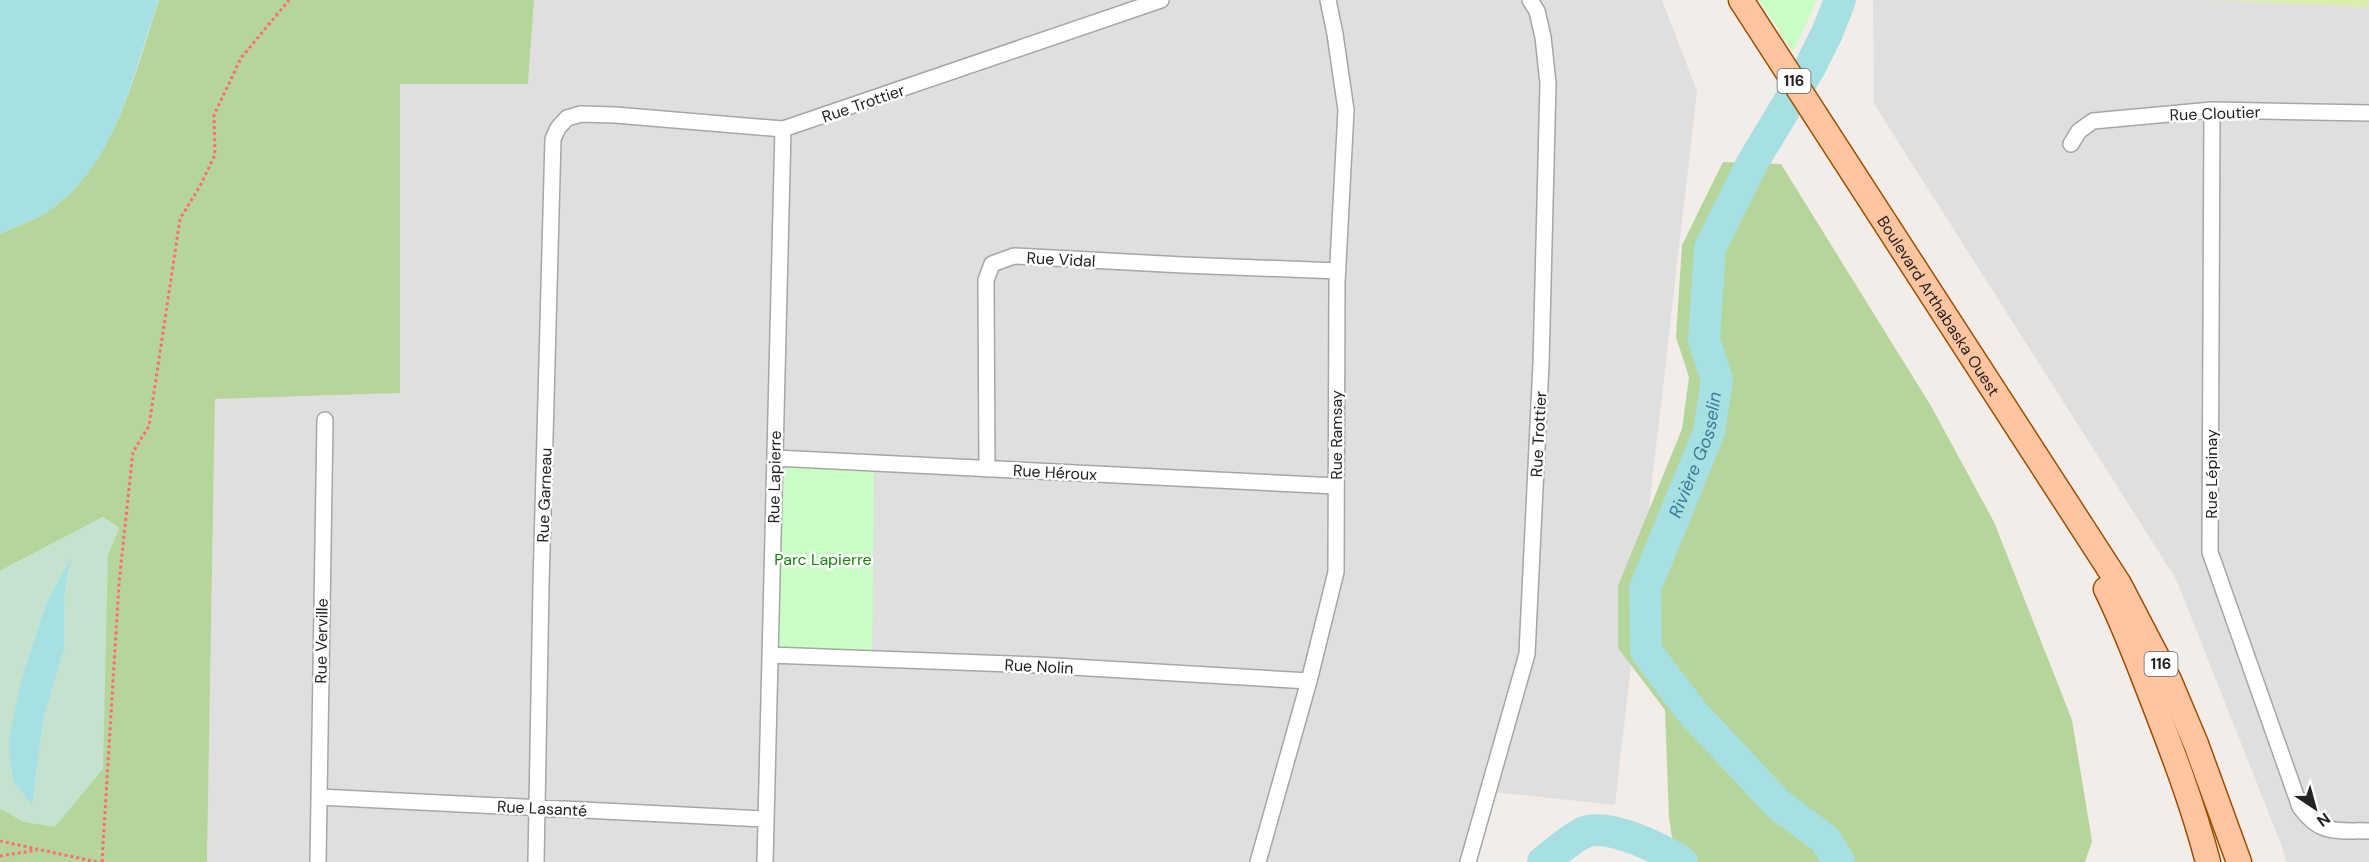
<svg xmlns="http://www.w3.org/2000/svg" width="2369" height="862" font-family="'DM Sans',sans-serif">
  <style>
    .residential { fill: #e0dfdf }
    .grass { fill: #d9efab }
    .forest { fill: #b6d59a }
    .wetland { fill: #c4e2ce; fill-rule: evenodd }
    .park { fill: #c9fec4 }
    .water { fill: #a6e0e3 }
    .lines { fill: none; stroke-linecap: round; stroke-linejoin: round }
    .river { stroke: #a6e0e3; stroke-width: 32 }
    .street-casing { stroke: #a6a6a6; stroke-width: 18 }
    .primary-casing { stroke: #9f4e00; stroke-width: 27 }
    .path { stroke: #ff6c77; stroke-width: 3; stroke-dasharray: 3 3; stroke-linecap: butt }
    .street { stroke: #fff; stroke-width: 15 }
    .primary { stroke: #ffc5a0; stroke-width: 24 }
    .labels { text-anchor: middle; stroke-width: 5; stroke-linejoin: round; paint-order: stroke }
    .shield { fill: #fff; stroke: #646464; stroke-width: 1.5 }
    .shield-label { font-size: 15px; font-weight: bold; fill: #222 }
    .street-label { font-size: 16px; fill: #222; stroke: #fff }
    .park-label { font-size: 16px; fill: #108604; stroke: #fff }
    .water-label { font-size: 18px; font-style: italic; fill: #3b7b98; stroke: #fff }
  </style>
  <rect width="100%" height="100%" fill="#f2ede8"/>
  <path class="residential" d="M534 0H1662L1697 91 1615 805 1493 792 1473 862H207L215 399 400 393V84H528Z
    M1873 0H2213L2369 7V862H2286L2281 844 2176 579 1874 104Z"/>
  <path class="grass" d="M2213 0H2369V7Z"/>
  <path class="forest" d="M159 0H534L528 84H400V393L215 399 207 862H0V808L24 822 108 554 119 528 103 517 0 571V234C16 226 36 220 50 210 116 164 135 71 159 0Z
    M1723 162 1781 164 1931 406 1994 522 2072 720 2092 841 2085 862H1676L1669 818 1665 710 1618 648V586L1682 429 1689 377 1676 337 1682 245Z"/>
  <path class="wetland" d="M103 517 119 528 108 554 103 769 55 827 24 822 0 808V571ZM71 560 65 585 64 649 44 717 32 803 21 681 47 601Z"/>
  <path class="park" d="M1759 0H1817L1793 52Z
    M775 458 874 463 872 661 770 655Z"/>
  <path class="water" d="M0 0H159C133 72 118 163 50 210 36 220 16 226 0 234Z
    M72 557 65 585 64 649 44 717 32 804 13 781 8 743 21 681 47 601Z"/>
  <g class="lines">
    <g class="river">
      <path d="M1543 862C1554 854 1572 837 1585 832 1610 823 1661 849 1682 862"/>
      <path id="s1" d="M1839 862 1826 840 1778 804 1692 712 1646 651 1645 588 1709 432 1717 380 1704 340 1710 248 1751 165 1810 67 1827 33 1840 0"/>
    </g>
    <g class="street-casing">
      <path id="street" d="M2212 110 2210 552 2300 807C2321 836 2336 830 2369 831
        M2071 144 2079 131 2093 121 2212 110 2369 113
        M775 458 1336 486
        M987 469 986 280 992 264 1014 256 1183 265 1338 271
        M770 655 1038 665 1309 681
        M319 797 766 819
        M318 862 325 420
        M536 862 541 585 553 139 558 128 567 118 581 114 615 115 783 129 1161 0
        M765 862 783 129
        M1258 862 1309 681 1336 572 1337 282 1346 110 1335 34 1328 0
        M1468 862 1527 654 1541 364 1548 83 1543 37 1537 11 1530 0"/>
    </g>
    <g class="primary-casing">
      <g id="primary">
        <path id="s2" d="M1741 0 2119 584 2169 680 2196 744 2239 862"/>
        <path d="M2106 589C2123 623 2137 660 2151 696 2172 750 2193 805 2208 862"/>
      </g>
    </g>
    <path class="path" d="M0 841 97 862
      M0 856 37 850
      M102 862 119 583 133 452 149 426 180 219 200 186 215 155 214 115 241 58 289 0"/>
    <use href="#street" class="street"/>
    <use href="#primary" class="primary"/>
  </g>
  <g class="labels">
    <g class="shield">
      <rect x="1777.5" y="69" width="33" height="24" rx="4.5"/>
      <rect x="2144.5" y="652" width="33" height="24" rx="4.5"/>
    </g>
    <g class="shield-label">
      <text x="1794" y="86">116</text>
      <text x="2161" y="669">116</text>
    </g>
    <g class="street-label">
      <text transform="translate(863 103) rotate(-19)" y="6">Rue Trottier</text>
      <text transform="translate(2215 113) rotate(-2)" y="6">Rue Cloutier</text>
      <text transform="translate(1061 259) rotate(3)" y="6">Rue Vidal</text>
      <text dy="6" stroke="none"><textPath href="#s2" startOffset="364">Boulevard Arthabaska Ouest</textPath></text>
      <text transform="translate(1538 434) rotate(-87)" y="6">Rue Trottier</text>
      <text transform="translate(1336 435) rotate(-90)" y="6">Rue Ramsay</text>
      <text transform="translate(1055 472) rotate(3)" y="6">Rue Héroux</text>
      <text transform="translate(2211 474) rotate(-90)" y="6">Rue Lépinay</text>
      <text transform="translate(774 477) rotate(-89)" y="6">Rue Lapierre</text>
      <text transform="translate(544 495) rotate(-88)" y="6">Rue Garneau</text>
      <text transform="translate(321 641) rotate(-89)" y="6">Rue Verville</text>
      <text transform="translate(1039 666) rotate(3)" y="6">Rue Nolin</text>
      <text transform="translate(542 808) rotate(3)" y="6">Rue Lasanté</text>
    </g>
    <g class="park-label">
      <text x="823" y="565">Parc Lapierre</text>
    </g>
    <g class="water-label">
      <text dy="6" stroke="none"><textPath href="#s1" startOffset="494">Rivière Gosselin</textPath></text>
    </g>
  </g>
  <g transform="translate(2315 808) rotate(144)" stroke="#ffffff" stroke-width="4.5" paint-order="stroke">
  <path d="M0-4.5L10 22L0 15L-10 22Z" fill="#222222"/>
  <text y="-9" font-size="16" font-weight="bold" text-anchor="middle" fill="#222222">N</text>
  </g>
</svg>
